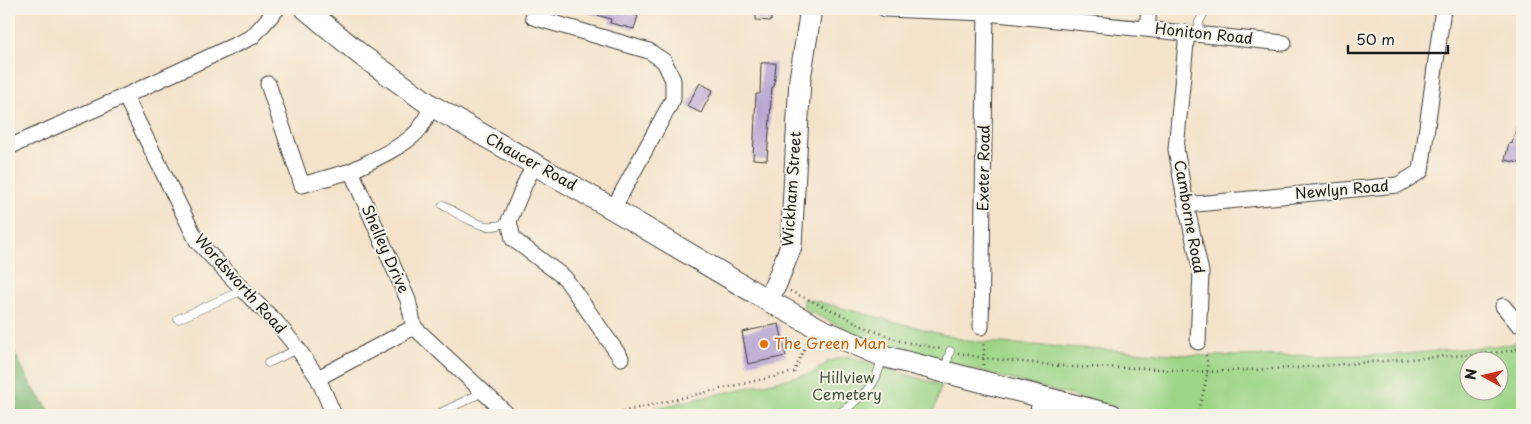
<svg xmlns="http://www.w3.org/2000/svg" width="1531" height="424" font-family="'Playpen Sans',sans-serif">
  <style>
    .green { fill: #9dd587; stroke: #5c7852; fill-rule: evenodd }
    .forest { fill: #7eb674; stroke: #4d6948 }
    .building { fill: #b6a3d2 }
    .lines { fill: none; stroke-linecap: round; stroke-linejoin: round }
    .lane-casing { stroke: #3c3a36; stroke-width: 9 }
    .street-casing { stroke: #3c3a36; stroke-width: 17 }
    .secondary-casing { stroke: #3c3a36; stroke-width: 23 }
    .path { stroke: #3c3a36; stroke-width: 2.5; stroke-dasharray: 1 4; stroke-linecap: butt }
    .lane { stroke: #fff; stroke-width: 8 }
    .street { stroke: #fff; stroke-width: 15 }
    .secondary { stroke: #fff; stroke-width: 21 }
    .food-dot { fill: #e8710a; stroke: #f7f3e8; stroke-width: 2 }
    .labels { text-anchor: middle; stroke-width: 4; stroke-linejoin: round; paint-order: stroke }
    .street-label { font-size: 15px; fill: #1c1c1c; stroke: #f7f3e8 }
    .food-label { font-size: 15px; fill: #c56008; stroke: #f7f3e8; text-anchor: start }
    .park-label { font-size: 15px; fill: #43543c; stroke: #f7f3e8 }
  </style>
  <rect width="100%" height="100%" fill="#f7f3e8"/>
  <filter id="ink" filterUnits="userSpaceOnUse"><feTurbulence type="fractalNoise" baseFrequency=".02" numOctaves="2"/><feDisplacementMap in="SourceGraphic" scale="10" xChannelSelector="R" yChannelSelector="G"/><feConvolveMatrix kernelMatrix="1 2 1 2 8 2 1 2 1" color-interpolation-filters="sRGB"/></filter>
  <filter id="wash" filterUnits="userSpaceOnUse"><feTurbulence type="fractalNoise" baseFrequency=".0096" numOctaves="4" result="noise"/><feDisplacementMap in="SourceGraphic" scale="20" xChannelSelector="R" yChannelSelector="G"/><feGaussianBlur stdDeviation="1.12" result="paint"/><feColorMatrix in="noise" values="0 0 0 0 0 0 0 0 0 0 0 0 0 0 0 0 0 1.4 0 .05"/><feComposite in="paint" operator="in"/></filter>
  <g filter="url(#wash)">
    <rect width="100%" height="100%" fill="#f4e3ca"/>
    <path class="green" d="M804 298 968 341 1207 356 1396 355 1511 344 1522 340V415H1145L880 345 804 309ZM1468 362H1498V392H1468Z
      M847 356 941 385 933 415H625L813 373 829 361Z"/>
    <path class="forest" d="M9 342 31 385 53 415H9Z"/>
    <g id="blocks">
      <path class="building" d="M587 9H613L638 16 634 29 610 23 611 19 586 12Z
        M756 9H772L771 21 756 20Z
        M761 63H776L774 87H772L767 160 753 159 756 94H760Z
        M700 83 713 90 701 113 687 106Z
        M1518 120H1522V160H1521L1520 163 1505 160 1509 143 1512 144Z
        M779 324 786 356 748 364 742 332Z"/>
    </g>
  </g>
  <g filter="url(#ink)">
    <use href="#blocks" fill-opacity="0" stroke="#3c3a36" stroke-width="1"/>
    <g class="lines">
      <g class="lane-casing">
        <path id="lane" d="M1198 34 1199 22 1206 9
          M443 205C455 212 479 228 494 226 499 226 505 223 509 221
          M178 319 243 290
          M268 363 298 349
          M945 370 950 351
          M436 415 483 392
          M837 415C862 397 875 391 882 358"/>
      </g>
      <g class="street-casing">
        <path id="street" d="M885 9 986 13 1284 43
          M533 17 649 51 664 61 673 80V99L613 209
          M1147 28 1149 9
          M1187 32 1176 149 1186 205 1201 272 1198 342
          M268 84 302 185 351 171
          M125 96 197 241 250 297 276 322 298 349 318 378 334 415
          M9 147 125 96 252 37 277 9
          M535 164 526 181 509 221 513 239 565 278 621 358
          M1186 205 1398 185 1421 171 1443 9
          M1503 306 1518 324 1522 323
          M414 327 508 415
          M981 327 986 9
          M318 378 414 327 408 300 351 171C370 161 409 145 421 127 425 121 428 113 432 106
          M1037 415 1041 397"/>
      </g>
      <g class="secondary-casing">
        <path id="secondary" d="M306 9 361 55 432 106 613 209 767 300 822 330 883 356 1112 415
          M767 300 776 284 791 246 800 79 811 9"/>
      </g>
      <path class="path" d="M790 291 844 316 862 326 900 341 941 349
        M958 353 984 358 1072 367 1141 368 1207 372 1293 368 1503 352 1522 348
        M983 365 984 350 983 341
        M608 415 794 372 807 342
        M1197 415C1201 400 1213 366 1204 352"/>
      <use href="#lane" class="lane"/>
      <use href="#street" class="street"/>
      <use href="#secondary" class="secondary"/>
    </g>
  </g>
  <circle class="food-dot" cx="764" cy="344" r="5"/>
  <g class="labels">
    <g class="street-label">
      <text transform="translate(1204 34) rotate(6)" y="5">Honiton Road</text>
      <text transform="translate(531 162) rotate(29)" y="5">Chaucer Road</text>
      <text transform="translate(984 168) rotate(-89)" y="5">Exeter Road</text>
      <text transform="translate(792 189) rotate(-86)" y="5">Wickham Street</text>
      <text transform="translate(1342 190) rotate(-5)" y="5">Newlyn Road</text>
      <text transform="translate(1189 217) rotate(80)" y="5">Camborne Road</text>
      <text transform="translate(385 249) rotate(66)" y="5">Shelley Drive</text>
      <text transform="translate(240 284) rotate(48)" y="5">Wordsworth Road</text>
    </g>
    <g class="food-label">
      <text x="774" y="349">The Green Man</text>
    </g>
    <g class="park-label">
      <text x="847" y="383">Hillview<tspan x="847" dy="17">Cemetery</tspan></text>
    </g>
  </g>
  <rect width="1531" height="424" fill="none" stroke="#f7f3e8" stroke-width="30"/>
  <g transform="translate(1484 376) rotate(278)"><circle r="24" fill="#f7f3e8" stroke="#9f9d96"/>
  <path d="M0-4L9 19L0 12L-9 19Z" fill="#c8321e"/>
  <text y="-8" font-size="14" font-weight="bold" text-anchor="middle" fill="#1c1c1c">N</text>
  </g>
  <path d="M1348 45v8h100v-8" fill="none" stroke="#1c1c1c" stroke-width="2.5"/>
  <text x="1356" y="45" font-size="15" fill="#1c1c1c" stroke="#f7f3e8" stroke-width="4" paint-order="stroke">50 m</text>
</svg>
